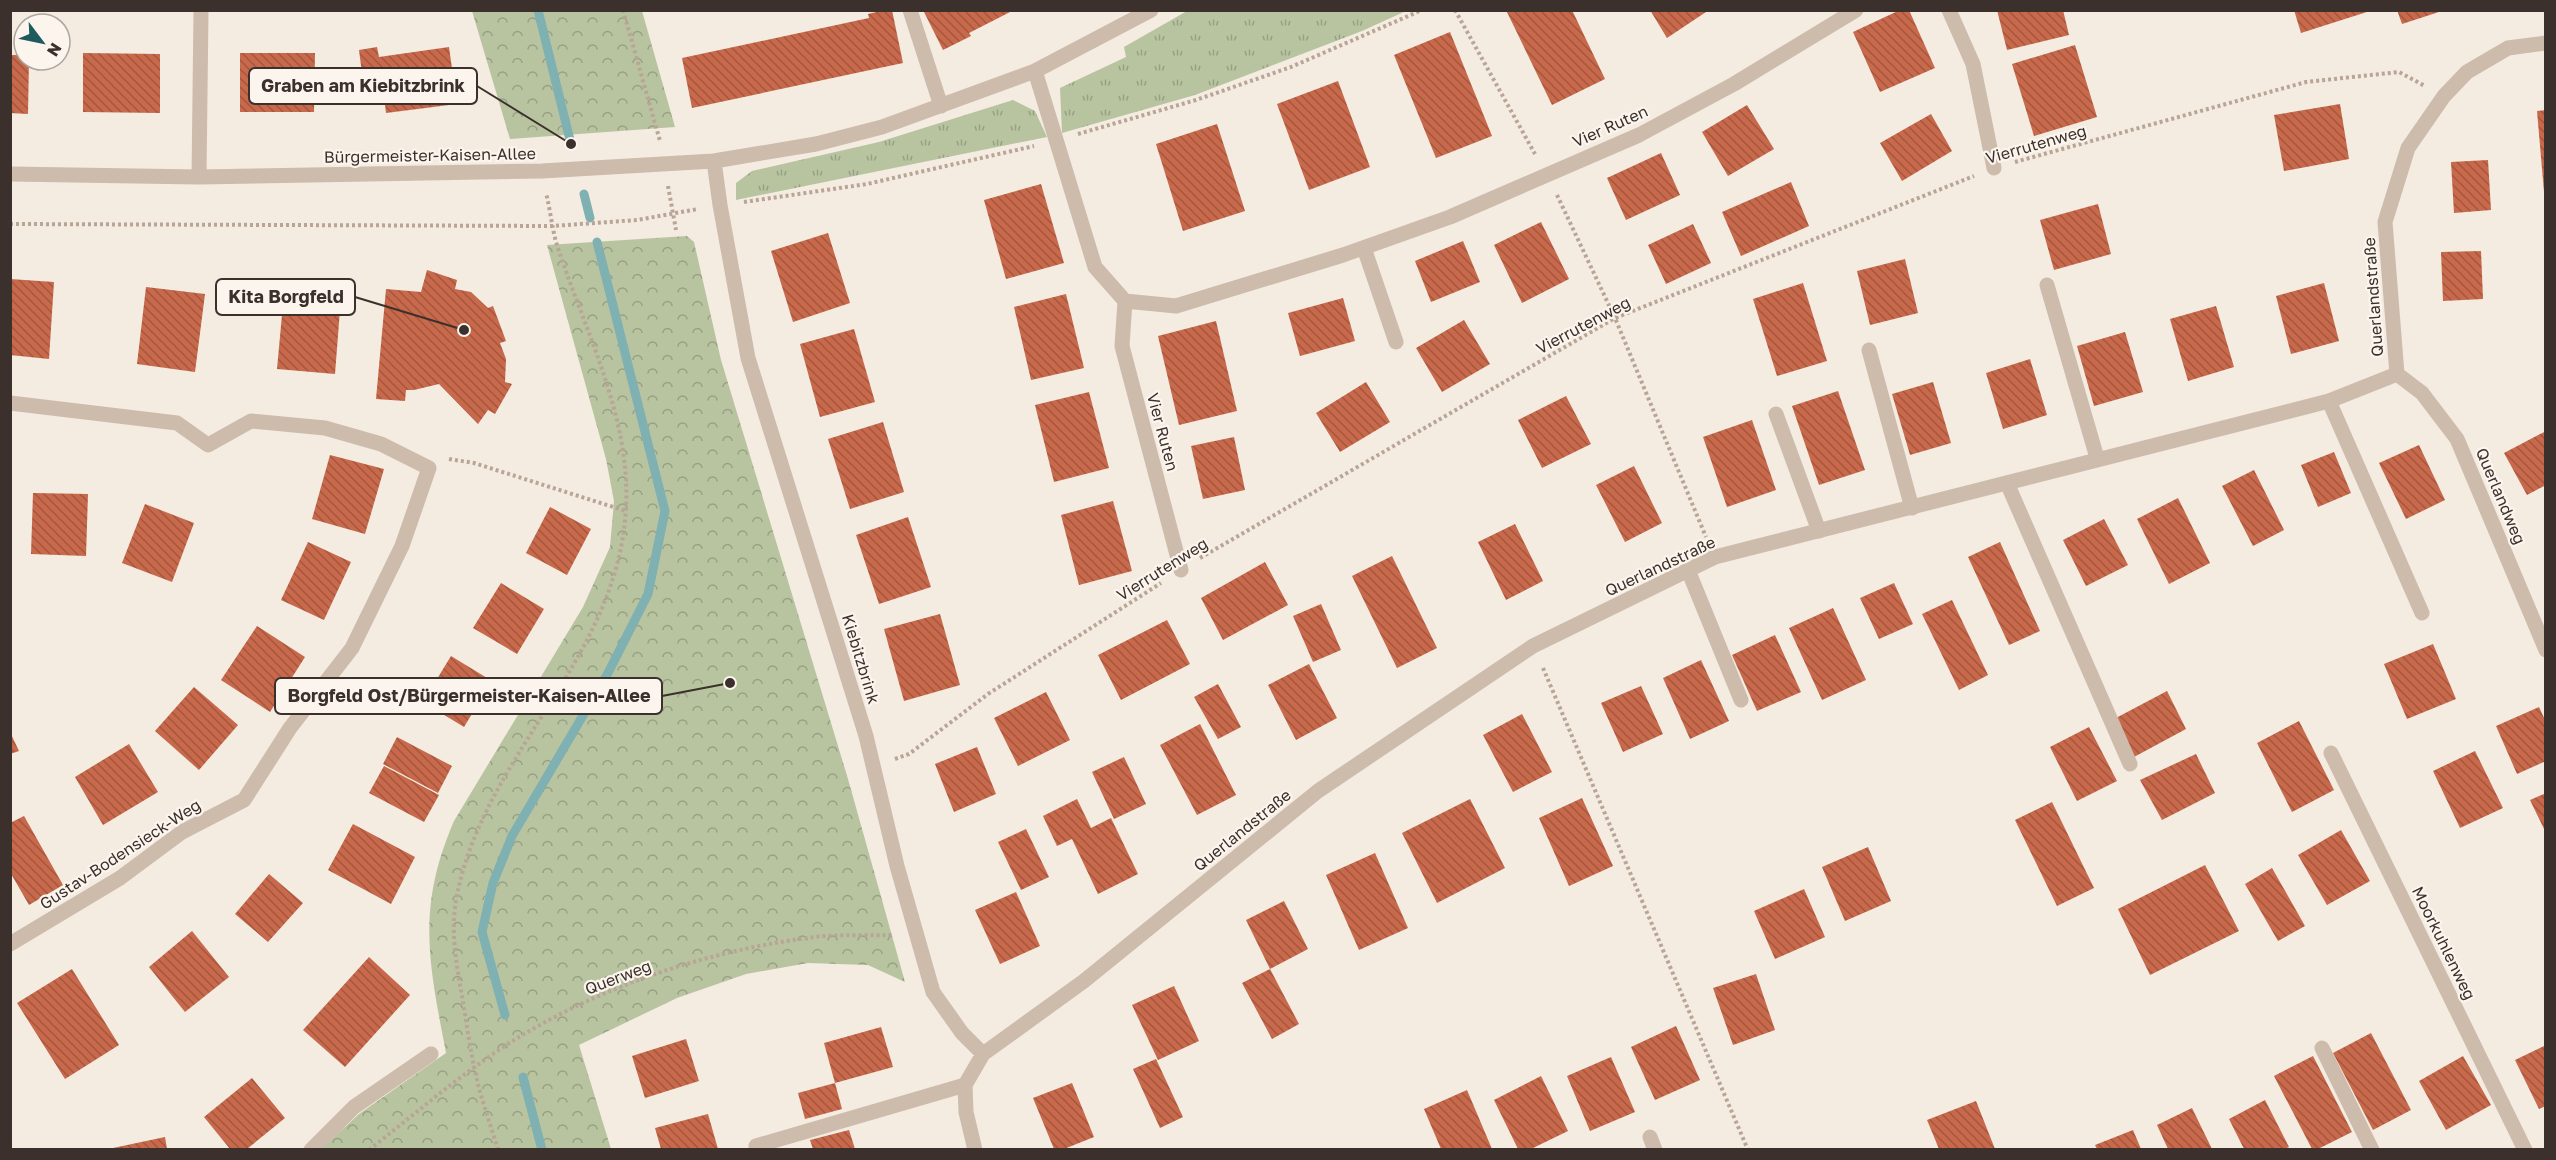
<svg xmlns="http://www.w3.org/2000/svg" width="2556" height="1160" font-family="'Golos Text',sans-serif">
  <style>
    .grass { fill: url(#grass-tufts) }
    .park { fill: url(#park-crowns) }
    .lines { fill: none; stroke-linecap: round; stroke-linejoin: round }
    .stream { stroke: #7fb0b2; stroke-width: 9 }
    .building { fill: url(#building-back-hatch) }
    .path { stroke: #b9a596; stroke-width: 4; stroke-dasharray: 3 3; stroke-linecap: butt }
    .service { stroke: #cdbbac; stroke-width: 15 }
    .minor { stroke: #cdbbac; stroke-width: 15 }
    .labels { text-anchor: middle; stroke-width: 4.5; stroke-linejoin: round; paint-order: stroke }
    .street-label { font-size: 16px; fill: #3b302b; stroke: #fbf5ee }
    .leader { fill: none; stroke: #3b302b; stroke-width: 2 }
    .callout-dot { fill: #3b302b; stroke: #fbf5ee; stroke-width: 2 }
    .callout { fill: #fbf5ee; stroke: #3b302b; stroke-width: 2 }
    .callout-label { font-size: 18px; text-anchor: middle; font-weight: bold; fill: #3b302b }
  </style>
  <defs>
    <pattern id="grass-tufts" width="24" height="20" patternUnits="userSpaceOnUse" patternTransform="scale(1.5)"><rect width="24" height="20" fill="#b8c4a0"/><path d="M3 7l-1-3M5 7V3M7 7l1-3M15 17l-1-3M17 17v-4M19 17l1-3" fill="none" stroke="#97a083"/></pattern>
    <pattern id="park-crowns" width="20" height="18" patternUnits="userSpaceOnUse" patternTransform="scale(1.5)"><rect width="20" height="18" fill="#b8c4a0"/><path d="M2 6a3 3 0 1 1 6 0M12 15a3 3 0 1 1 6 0" fill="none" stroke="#97a083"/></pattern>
    <pattern id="building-back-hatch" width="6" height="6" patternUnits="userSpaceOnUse" patternTransform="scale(1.5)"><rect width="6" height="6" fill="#c8694b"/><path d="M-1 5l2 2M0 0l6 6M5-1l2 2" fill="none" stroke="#a4573f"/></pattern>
  </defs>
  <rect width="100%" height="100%" fill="#f4ebe1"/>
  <path class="grass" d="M1187 11V10L1406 11 1362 31 1195 95 1062 133 1060 88 1126 57 1124 47Z
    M1013 100 1035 111 1047 137 736 200V183L752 171 879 142Z"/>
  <path class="park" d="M472 11H642L675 127 510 139Z
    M687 236 694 242 721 360 848 779 905 982 868 965 808 963 746 974 677 998 579 1045 611 1149 320 1150 359 1114 446 1053C429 963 416 909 454 821L583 607 610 547 614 501 606 459 547 245Z"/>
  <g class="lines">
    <path class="stream" d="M538 10 571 144
      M584 194 590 218
      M505 1015 482 932 493 883 512 836 608 673 648 594 665 511 597 242
      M523 1077 542 1150"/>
  </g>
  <path class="building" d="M885 10H892L903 63 692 108 682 58 869 18 868 14Z
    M923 10H1014L969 33 971 36 943 50Z
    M1506 10H1572L1605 79 1552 105Z
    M1650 10H1709L1667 38Z
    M1900 10H1909L1935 68 1880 92 1853 32Z
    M1997 10H2063L2069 35 2007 50Z
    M2294 10H2370V11L2301 33Z
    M2397 10H2442V11L2402 24Z
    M1450 32 1492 136 1436 158 1394 55Z
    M2075 45 2097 117 2034 136 2012 64Z
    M377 47 379 57 449 47 457 104 386 113 383 87 364 89 359 50Z
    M83 53 160 54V113L83 112Z
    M240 53H315L314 112H240Z
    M10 55H24V60H29L28 114 10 113Z
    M1338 81 1370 167 1309 190 1277 104Z
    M2340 104 2349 159 2284 171 2274 115Z
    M1747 105 1774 149 1728 176 1702 132Z
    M2546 110V192H2544L2537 111Z
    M1931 114 1952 151 1902 181 1880 143Z
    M1217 124 1245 211 1183 231 1156 144Z
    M1661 153 1680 195 1626 220 1607 178Z
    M2488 160 2491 210 2454 213 2451 162Z
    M1791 182 1809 226 1741 256 1722 212Z
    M1041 184 1064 263 1006 279 984 200Z
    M2098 204 2111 254 2054 270 2040 220Z
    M1541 222 1569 279 1522 303 1494 245Z
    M1693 224 1711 263 1666 284 1648 245Z
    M828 233 850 303 793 322 771 251Z
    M1463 241 1480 282 1431 302 1415 261Z
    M2481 251 2483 299 2443 301 2441 252Z
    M1905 259 1918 313 1870 325 1857 271Z
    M427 270 457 280 455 289 471 292 488 308 493 306 506 341 500 343 506 359 505 382 512 384 495 414 488 410 478 424 439 384 414 390H406L405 401 376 399 386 289 421 292Z
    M10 279 54 282 49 359 10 355Z
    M1803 283 1827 361 1777 376 1753 299Z
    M2324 283 2339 341 2291 354 2276 296Z
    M146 287 205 294 195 372 137 364Z
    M284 293 341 297 335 374 277 369Z
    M1066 294 1084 368 1031 380 1014 307Z
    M1343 298 1355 341 1300 356 1288 313Z
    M2216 306 2234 367 2188 381 2170 319Z
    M1464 320 1490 364 1442 392 1416 348Z
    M1216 321 1237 411 1179 425 1158 336Z
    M854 329 875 402 820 417 800 344Z
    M2125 332 2143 392 2094 406 2077 346Z
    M2030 359 2047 415 2003 429 1986 373Z
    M1366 382 1390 422 1340 452 1316 413Z
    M1933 382 1951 443 1910 455 1892 394Z
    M1838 391 1865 470 1819 485 1792 406Z
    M1089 392 1109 468 1054 482 1035 405Z
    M1566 396 1591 444 1542 468 1518 420Z
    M1752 420 1776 490 1727 507 1703 437Z
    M883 422 904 492 850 509 828 439Z
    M2546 431V485L2527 495 2504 453Z
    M1234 437 1245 490 1203 499 1191 446Z
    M2419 445 2445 500 2406 519 2379 463Z
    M2334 452 2351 493 2318 507 2301 465Z
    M330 455 384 469 365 534 312 519Z
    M1634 466 1662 523 1625 542 1596 485Z
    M2254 470 2284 530 2253 546 2222 486Z
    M33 493 88 494 86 556 31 554Z
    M2178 498 2210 563 2169 584 2137 519Z
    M1113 501 1132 571 1079 585 1061 515Z
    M145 504 194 523 172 582 122 563Z
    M550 507 591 529 567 575 526 553Z
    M908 517 931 587 879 604 856 535Z
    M2104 519 2128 565 2086 586 2063 540Z
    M1515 524 1543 581 1506 600 1478 542Z
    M308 542 351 562 324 620 281 600Z
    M2000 542 2040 631 2009 645 1968 557Z
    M1392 556 1437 648 1397 668 1352 576Z
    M1265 562 1288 605 1223 640 1201 598Z
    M501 583 544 609 517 654 473 628Z
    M1894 583 1913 624 1879 639 1860 598Z
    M1952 600 1988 675 1959 690 1922 614Z
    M1321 604 1341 650 1313 662 1293 616Z
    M1833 608 1866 680 1822 700 1789 628Z
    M940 614 960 685 904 701 884 629Z
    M1167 620 1190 664 1121 700 1098 655Z
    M257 626 305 657 270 712 221 680Z
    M1775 635 1801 692 1757 711 1732 655Z
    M2433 644 2456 699 2407 719 2384 664Z
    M451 656 492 681 464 727 423 702Z
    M1701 660 1729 721 1690 739 1663 678Z
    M1309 664 1337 718 1296 740 1268 685Z
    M1218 684 1241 727 1218 739 1194 697Z
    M1641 686 1663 734 1623 752 1601 703Z
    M194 687 238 725 199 770 155 731Z
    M2167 691 2186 729 2134 757 2114 719Z
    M1046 692 1070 740 1018 766 994 718Z
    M2539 707 2546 722V761L2517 774 2496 726Z
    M1522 714 1552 772 1513 792 1483 735Z
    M2299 721 2334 790 2292 812 2257 743Z
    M1200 724 1236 795 1197 815 1160 745Z
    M2089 727 2117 781 2077 801 2050 747Z
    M10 732 19 751 10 754Z
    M397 737 452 766 438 793 383 764Z
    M129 744 158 792 103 825 75 777Z
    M977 747 996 794 954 812 935 764Z
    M2475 751 2503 808 2460 828 2433 771Z
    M2196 754 2215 793 2162 820 2140 780Z
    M1124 757 1146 804 1114 819 1092 772Z
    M384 766 439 795 424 822 369 793Z
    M2546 793V833L2530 800Z
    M1582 798 1613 866 1569 886 1539 818Z
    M1077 799 1091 828 1111 818 1138 874 1098 894 1072 839 1057 846 1043 816Z
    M1470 799 1505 868 1437 903 1402 833Z
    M2052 802 2094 888 2057 906 2015 820Z
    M24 816 63 885 29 905 10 872V823Z
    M353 824 415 857 391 904 328 870Z
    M1026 829 1049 877 1021 890 998 842Z
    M2341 830 2370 881 2327 905 2298 855Z
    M1868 847 1891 901 1845 921 1822 867Z
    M1375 853 1408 928 1359 950 1326 875Z
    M2205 865 2239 931 2150 975 2118 909Z
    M2272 868 2305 926 2278 941 2245 884Z
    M269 874 303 903 268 942 235 914Z
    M1804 889 1825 937 1775 959 1754 911Z
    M1016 892 1040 946 1000 964 975 910Z
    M1284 901 1308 949 1270 969 1299 1024 1272 1039 1242 983 1270 969 1246 920Z
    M192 931 229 977 185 1012 149 967Z
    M369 957 410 995 345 1067 303 1030Z
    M72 969 119 1045 65 1079 17 1003Z
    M1756 974 1775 1030 1733 1045 1713 988Z
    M1174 986 1199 1041 1158 1060 1132 1005Z
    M1676 1026 1700 1080 1655 1100 1631 1047Z
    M881 1027 893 1067 835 1083 842 1109 805 1119 798 1093 835 1083 824 1043Z
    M2371 1033 2411 1110 2373 1130 2333 1053Z
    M686 1039 699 1081 645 1098 632 1056Z
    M2546 1045V1106L2539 1109 2515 1060Z
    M2313 1056 2352 1132 2318 1149H2312L2274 1076Z
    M2463 1056 2491 1105 2446 1130 2419 1081Z
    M1611 1057 1635 1112 1590 1131 1567 1076Z
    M1156 1059 1183 1117 1160 1128 1133 1069Z
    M1541 1076 1568 1131 1531 1149H1518L1494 1100Z
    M252 1078 285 1118 247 1149H230L204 1117Z
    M1072 1083 1094 1137 1064 1149H1054L1033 1098Z
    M1467 1090 1492 1149H1441L1424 1109Z
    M2265 1100 2289 1147 2284 1149H2244L2229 1119Z
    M1976 1101 1995 1149H1939L1927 1120Z
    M2192 1108 2212 1149H2168L2157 1125Z
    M708 1114 718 1149H661L655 1128Z
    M849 1130 855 1149H813L810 1140Z
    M2133 1130 2141 1149H2097L2095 1145Z
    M165 1137 167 1149H114L113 1148Z"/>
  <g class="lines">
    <path class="path" d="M623 10 660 141
      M1455 10 1535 154
      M1078 134 1196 100 1291 67 1422 10
      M2015 162 2306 82 2399 72 2425 86
      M668 186 676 230
      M1557 195 1615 318 1706 537
      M744 202 867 184 1034 146
      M10 224 553 226 637 220 698 209
      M449 459 474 463 626 511
      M1200 558 1615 318 1974 176
      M1543 668 1748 1150
      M895 759 909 754 988 694 1161 583
      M369 1150C416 1113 461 1074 511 1042 600 986 710 950 815 937 840 934 867 936 892 935
      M498 1150C490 1122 479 1094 474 1066 469 1043 466 1019 462 996 456 962 450 929 457 895 485 753 619 658 626 507 631 416 583 327 556 242 552 227 550 209 546 193"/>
    <path class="service" d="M1364 248 1396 342
      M2047 285 2097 458
      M1869 350 1912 508
      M2329 401 2422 613
      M1776 414 1819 531
      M2007 483 2130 764
      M1688 570 1741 700
      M2331 753 2525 1150
      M2322 1048 2372 1150
      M1650 1137 1655 1150
      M756 1146 965 1085"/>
    <path class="minor" d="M910 10 941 106
      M1949 10 1973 64 1994 168
      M1035 71 1095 267 1125 301 1122 346 1181 570
      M714 161 720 205 748 358 866 736 897 866 933 992 962 1033 983 1054
      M10 174 199 177 542 171 714 161 816 144 882 127 1035 71 1151 10
      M199 177 201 10
      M1125 301 1176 306 1343 255 1450 217 1639 135 1734 84 1856 10
      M2397 374 2385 222 2408 148 2444 96 2467 72 2508 48 2546 43
      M2397 374 2422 393 2457 439 2546 650
      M10 403 177 423 208 445 251 421 325 428 381 444 429 468 402 546 352 648 290 728 244 800 182 832 120 878 10 944
      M311 1150 354 1107 431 1054
      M975 1150 966 1112 965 1085 983 1054 1084 981 1318 791 1533 646 1715 557 2329 401 2397 374"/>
  </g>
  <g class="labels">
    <g class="street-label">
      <text transform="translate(1610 126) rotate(-24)" y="6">Vier Ruten</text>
      <text transform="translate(2036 144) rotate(-16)" y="6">Vierrutenweg</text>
      <text transform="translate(430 155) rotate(-1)" y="6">Bürgermeister-Kaisen-Allee</text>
      <text transform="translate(2373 297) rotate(-94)" y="6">Querlandstraße</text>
      <text transform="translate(1583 325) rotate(-28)" y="6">Vierrutenweg</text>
      <text transform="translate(1163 432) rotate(75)" y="6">Vier Ruten</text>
      <text transform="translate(2501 496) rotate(67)" y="6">Querlandweg</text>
      <text transform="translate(1660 566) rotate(-25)" y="6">Querlandstraße</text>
      <text transform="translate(1162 569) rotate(-32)" y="6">Vierrutenweg</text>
      <text transform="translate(861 659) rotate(73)" y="6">Kiebitzbrink</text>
      <text transform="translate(1242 830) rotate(-39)" y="6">Querlandstraße</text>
      <text transform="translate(120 854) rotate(-33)" y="6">Gustav-Bodensieck-Weg</text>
      <text transform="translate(2444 943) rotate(64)" y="6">Moorkuhlenweg</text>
      <text transform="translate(618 977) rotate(-21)" y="6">Querweg</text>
    </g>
  </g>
  <path class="leader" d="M571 144L477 86M464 330L355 297M730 683L662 696"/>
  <g class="callout-dot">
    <circle cx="571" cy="144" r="6"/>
    <circle cx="464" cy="330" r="6"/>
    <circle cx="730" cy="683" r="6"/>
  </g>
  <g class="callout">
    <rect x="249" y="68" width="228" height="36" rx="6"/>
    <rect x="216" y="279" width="139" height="36" rx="6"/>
    <rect x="275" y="678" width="387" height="36" rx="6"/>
  </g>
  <g class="callout-label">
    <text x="363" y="92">Graben am Kiebitzbrink</text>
    <text x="286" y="303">Kita Borgfeld</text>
    <text x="469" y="702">Borgfeld Ost/Bürgermeister-Kaisen-Allee</text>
  </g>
  <rect width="2556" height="1160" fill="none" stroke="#3b302b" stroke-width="24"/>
  <g transform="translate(42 42) rotate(122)"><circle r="28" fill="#fbf5ee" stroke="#aea6a0" stroke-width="1.5"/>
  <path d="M0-4.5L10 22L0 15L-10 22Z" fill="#1f5a5e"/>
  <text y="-9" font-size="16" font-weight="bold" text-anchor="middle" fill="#3b302b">N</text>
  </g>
</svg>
